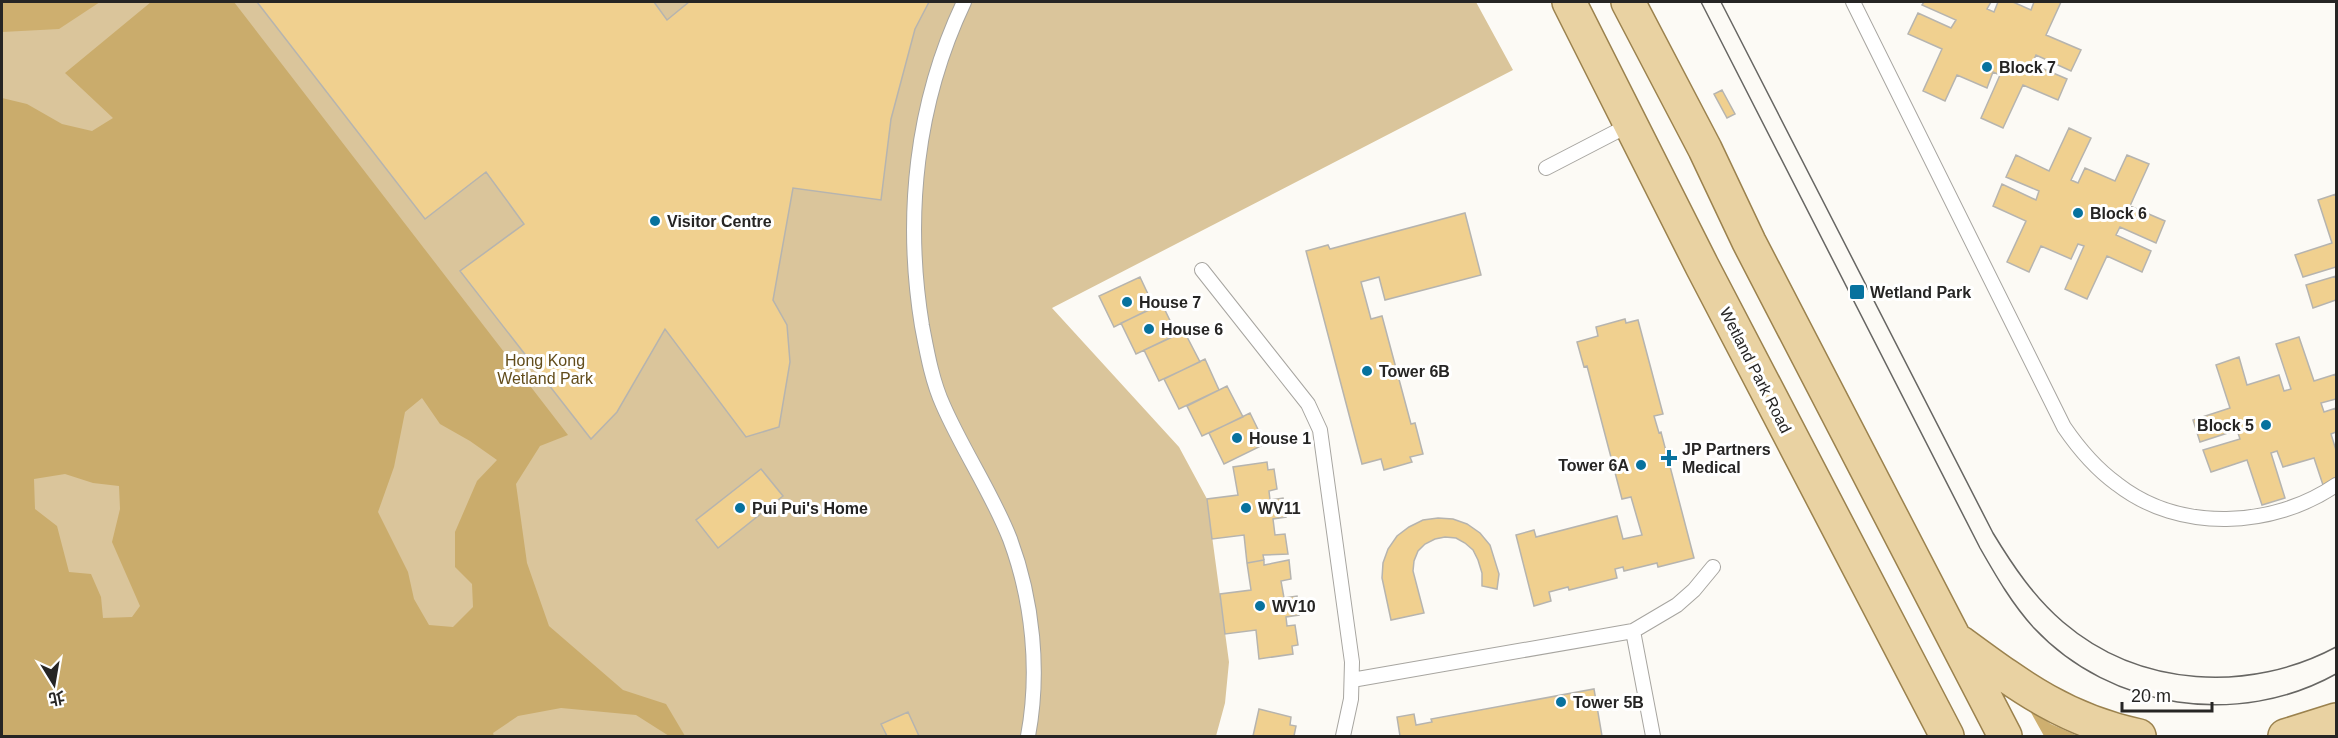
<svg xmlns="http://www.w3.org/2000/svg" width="2338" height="738" font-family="Arial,'Noto Sans TC',sans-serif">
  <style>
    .green { fill: #dac59b }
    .forest { fill: #ceaf6f }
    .water { fill: #caac6c; fill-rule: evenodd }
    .building { fill: #f0d08f; stroke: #b6b4af; stroke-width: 1.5 }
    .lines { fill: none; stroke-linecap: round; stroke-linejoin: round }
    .lane-casing { stroke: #a7a5a0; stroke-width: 16 }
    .primary-casing { stroke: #9b824e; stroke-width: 36 }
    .lane { stroke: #fff; stroke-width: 14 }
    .primary { stroke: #e9d2a2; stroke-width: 33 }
    .tram { stroke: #676663; stroke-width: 1.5 }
    .poi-dot { fill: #07729e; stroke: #fff; stroke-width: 2 }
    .labels { text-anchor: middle; stroke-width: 6; stroke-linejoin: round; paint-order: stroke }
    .poi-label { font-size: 16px; font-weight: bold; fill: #262524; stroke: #fff; text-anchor: start }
    .park-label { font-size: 16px; fill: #624c1b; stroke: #fff }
    .street-label { font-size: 16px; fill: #262524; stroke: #fff }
  </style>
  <rect width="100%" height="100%" fill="#fcfaf5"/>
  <path class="green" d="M2 2H1476L1513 70 1052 308 1179 447 1207 499 1229 662 1225 703 1216 736H2Z"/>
  <path class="forest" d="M2 2H100L59 29 2 32Z
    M2029 709 2051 724 2078 736H2044Z"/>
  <path class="water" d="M151 2H234L568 435 540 446 516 484 527 563 549 626 623 690 666 704 685 736H669L636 715 561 708 518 716 493 733 494 736H2V98L27 104 62 124 92 131 113 118 65 73ZM422 398 440 424 470 441 497 460 477 481 455 532V567L472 584 473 607 453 627 429 625 414 599 408 572 378 512 394 467 405 412ZM65 474 93 483 119 486 120 509 112 542 140 606 132 617 103 618 101 597 91 574 69 572 57 526 35 509 34 479Z"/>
  <path class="building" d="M257 2H654L667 20 689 2H929L915 29 891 119 881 200 793 188 773 300 787 325 790 362 779 427 746 437 665 329 617 412 591 439 460 271 524 224 486 172 425 219Z
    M1924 2H1991L1987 9 1994 12 1998 2H2013L2031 10 2034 2H2061L2046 35 2081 50 2071 71 2036 55 2032 64 2067 79 2058 100 2023 85 2003 128 1981 118 2000 75 1993 72 1987 88 1957 75 1945 101 1923 91 1942 49 1908 34 1918 13 1951 28 1956 20 1922 5Z
    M1722 90 1735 114 1727 118 1714 94Z
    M2069 128 2091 138 2071 180 2078 183 2085 168 2115 181 2127 155 2149 164 2130 206 2165 221 2156 243 2120 227 2116 235 2151 251 2142 272 2107 256 2087 299 2065 289 2084 246 2078 244 2071 259 2041 246 2029 272 2007 262 2026 221 1993 206 2002 184 2036 200 2039 191 2006 177 2016 155 2049 171Z
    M2336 194V267L2303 277 2295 255 2332 243 2318 200Z
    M1465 213 1481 275 1385 300 1379 277 1361 282 1371 319 1382 316 1411 424 1415 423 1423 454 1410 457 1412 462 1384 470 1381 459 1362 464 1306 251 1328 245 1330 249Z
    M2336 276V300L2313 308 2306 285Z
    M1140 277 1154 307 1114 327 1099 296Z
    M1162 304 1177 335 1136 354 1121 323Z
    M1625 319 1626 323 1638 320 1663 414 1654 416 1659 433 1661 432 1694 558 1658 567 1657 563 1624 571 1623 567 1615 569 1617 578 1569 590 1568 587 1549 592 1551 601 1534 606 1516 535 1534 530 1536 537 1617 516 1623 539 1642 535 1631 497 1622 499 1587 366 1584 367 1577 342 1598 336 1596 327Z
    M1184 331 1200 362 1159 381 1144 350Z
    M2299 337 2314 381 2336 374V399L2321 403 2324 412 2336 408V432L2331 434 2336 450V480L2323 485 2314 458 2283 467 2277 451 2271 453 2285 498 2262 505 2247 460 2211 472 2203 450 2240 439 2237 430 2200 442 2193 420 2230 408 2216 365 2239 357 2247 385 2279 375 2284 391 2291 389 2276 344Z
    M1205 359 1219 390 1179 409 1164 379Z
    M1227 386 1243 417 1202 436 1187 406Z
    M1250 413 1265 444 1224 464 1209 433Z
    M1267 462 1268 470 1274 469 1277 489 1269 491 1270 500 1283 498 1286 517 1273 519 1275 535 1285 534 1288 554 1263 555 1264 560 1247 563 1244 535 1212 539 1207 499 1238 495 1233 467Z
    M761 469 783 496 718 548 696 520Z
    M1438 518 1453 519 1467 524 1480 533 1490 545 1499 574 1497 589 1482 586V573L1478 560 1473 550 1465 543 1456 538 1445 537 1435 539 1425 544 1418 551 1414 561 1413 571 1424 613 1391 620 1382 578 1383 563 1388 549 1397 536 1409 527 1423 520Z
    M1264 560V565L1289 560 1291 579 1281 581 1284 598 1297 596 1299 615 1286 617 1287 626 1295 625 1298 645 1292 646 1293 654 1259 659 1256 630 1225 634 1220 594 1251 590 1247 563Z
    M1594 689 1602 736H1400L1397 717 1414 714 1416 725 1432 722 1431 719Z
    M1259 709 1291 717 1290 725 1296 726 1294 736H1253Z
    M908 712 919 736H887L881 724Z"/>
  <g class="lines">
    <g class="lane-casing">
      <path id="lane" d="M964 2C916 103 904 216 922 326 927 352 932 381 943 405 963 451 992 493 1010 539 1033 601 1040 672 1028 736
        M1853 2 2064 427C2079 449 2095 468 2117 484 2180 533 2273 528 2336 485
        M1546 168 1631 124
        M1202 270 1308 404 1320 430 1352 662 1351 699 1343 736
        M1633 631 1653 736
        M1352 680 1633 631 1677 605 1694 590 1713 567"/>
    </g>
    <g class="primary-casing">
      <path id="primary" d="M1569 2 1702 266 1947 736
        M1628 2 1705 149 1749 242 2005 736
        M1961 643C2021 687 2065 720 2139 736
        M2285 736 2336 720"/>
    </g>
    <use href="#lane" class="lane"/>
    <use href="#primary" class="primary"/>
    <path class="tram" d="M1701 2 1980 548C1996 576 2012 604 2034 628 2111 710 2239 728 2336 674
      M1721 2 1993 533C2013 566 2034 597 2063 622 2140 688 2250 693 2336 647"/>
  </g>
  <g class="poi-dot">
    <circle cx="1987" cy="67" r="6"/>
    <circle cx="2078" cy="213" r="6"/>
    <circle cx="655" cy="221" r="6"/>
    <rect x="1849" y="284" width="16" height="16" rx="3"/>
    <circle cx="1127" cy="302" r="6"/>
    <circle cx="1149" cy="329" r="6"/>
    <circle cx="1367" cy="371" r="6"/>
    <circle cx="2266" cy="425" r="6"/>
    <circle cx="1237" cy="438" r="6"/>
    <path d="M1666 449h6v6h6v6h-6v6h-6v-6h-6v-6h6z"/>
    <circle cx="1641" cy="465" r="6"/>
    <circle cx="740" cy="508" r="6"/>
    <circle cx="1246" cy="508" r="6"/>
    <circle cx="1260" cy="606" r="6"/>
    <circle cx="1561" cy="702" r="6"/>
  </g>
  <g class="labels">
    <g class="poi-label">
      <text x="1999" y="73">Block 7</text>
      <text x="2090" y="219">Block 6</text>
      <text x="667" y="227">Visitor Centre</text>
      <text x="1870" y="298">Wetland Park</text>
      <text x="1139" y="308">House 7</text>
      <text x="1161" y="335">House 6</text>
      <text x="1379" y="377">Tower 6B</text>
      <text x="2254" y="431" text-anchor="end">Block 5</text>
      <text x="1249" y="444">House 1</text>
      <text x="1682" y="455">JP Partners<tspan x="1682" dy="18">Medical</tspan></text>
      <text x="1629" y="471" text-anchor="end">Tower 6A</text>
      <text x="752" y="514">Pui Pui's Home</text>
      <text x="1258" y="514">WV11</text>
      <text x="1272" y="612">WV10</text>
      <text x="1573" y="708">Tower 5B</text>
    </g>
    <g class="park-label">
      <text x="545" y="366">Hong Kong<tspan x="545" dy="18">Wetland Park</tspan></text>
    </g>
    <g class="street-label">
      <text transform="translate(1756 370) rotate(63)" y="6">Wetland Park Road</text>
    </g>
  </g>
  <rect width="2338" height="738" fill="none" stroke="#262524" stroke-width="6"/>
  <g transform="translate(54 684) rotate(169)" stroke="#ffffff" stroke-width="4.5" paint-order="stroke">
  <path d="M0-4.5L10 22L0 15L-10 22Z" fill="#262524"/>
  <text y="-9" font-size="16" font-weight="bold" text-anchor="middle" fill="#262524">北</text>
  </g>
  <path d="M2122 702v9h90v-9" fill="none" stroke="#262524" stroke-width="3"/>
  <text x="2131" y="702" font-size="18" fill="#262524" stroke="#ffffff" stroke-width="4.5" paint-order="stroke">20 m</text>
</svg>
